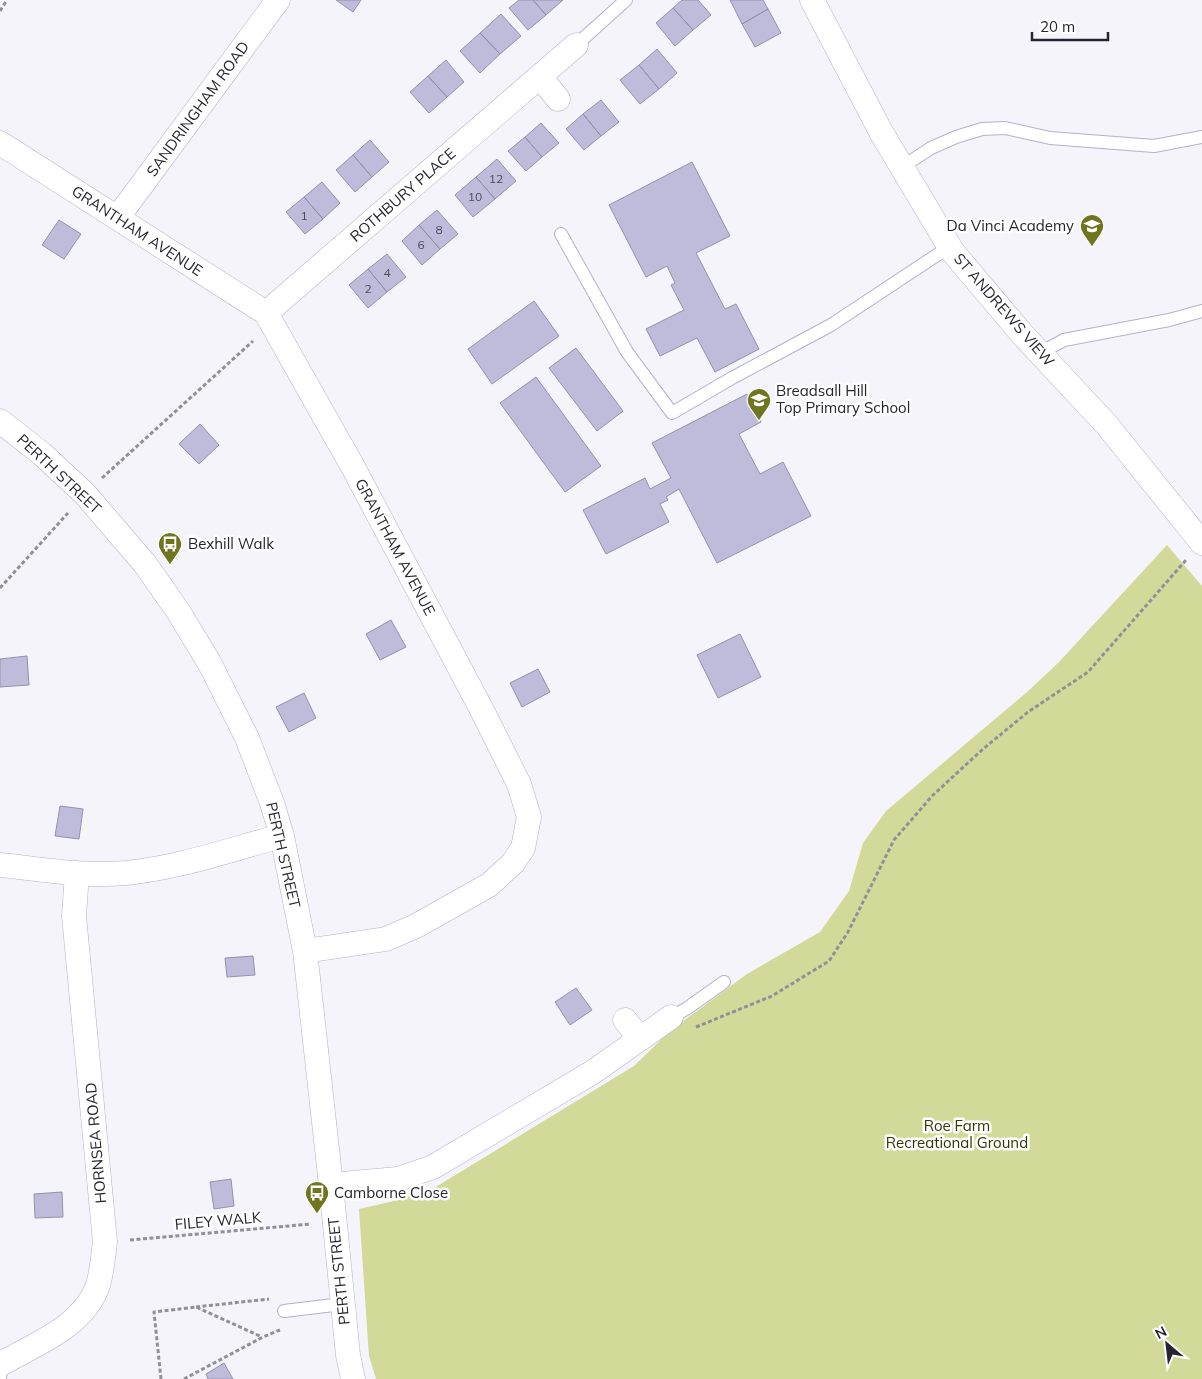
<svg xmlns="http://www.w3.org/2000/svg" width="1202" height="1379" font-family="Mulish,sans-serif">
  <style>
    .green { fill: #d3da99 }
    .building { fill: #bfbcdb; stroke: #9491ae }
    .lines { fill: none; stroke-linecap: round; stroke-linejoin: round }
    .lane-casing { stroke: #b4b1cf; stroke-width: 14 }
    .street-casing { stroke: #b4b1cf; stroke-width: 25 }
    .path { stroke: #919099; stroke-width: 3; stroke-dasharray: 4 2.5; stroke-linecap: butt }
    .lane { stroke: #fff; stroke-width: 12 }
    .street { stroke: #fff; stroke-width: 24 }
    .labels { text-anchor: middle; stroke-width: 5; stroke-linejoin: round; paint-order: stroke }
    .number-label { font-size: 12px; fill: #4c4a5b }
    .street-label { font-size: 15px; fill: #252430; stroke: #fff }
    .poi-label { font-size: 15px; fill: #252430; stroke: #fff; text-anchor: start }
    .park-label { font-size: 15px; fill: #343700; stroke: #fff }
  </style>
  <rect width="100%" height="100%" fill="#f4f4fa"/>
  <path class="green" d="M1167 545 1202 586V1379H376L369 1356 359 1209 394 1201 434 1188 634 1066 671 1030 747 974 820 932 849 891 863 843 886 811 1026 693 1059 662Z"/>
  <path class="building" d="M336 0H361L353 12Z
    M519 0H533L546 15 528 30 509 8Z
    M533 0H563L546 15Z
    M682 0H698L711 15 693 30 673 8Z
    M730 0H763L768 9 742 24Z
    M673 8 693 30 675 46 656 23Z
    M768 9 781 33 755 47 742 24Z
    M501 14 521 36 500 54 480 33Z
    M480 33 500 54 480 73 460 51Z
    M657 49 677 73 659 89 639 65Z
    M446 60 464 82 447 97 428 76Z
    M639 65 659 89 640 104 620 80Z
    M428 76 447 97 429 113 410 92Z
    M601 100 619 122 601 136 583 114Z
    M583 114 601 136 584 150 566 129Z
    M541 123 559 143 542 157 525 137Z
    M525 137 542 157 526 171 508 151Z
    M370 140 389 162 372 177 353 155Z
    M353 155 372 177 355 192 336 170Z
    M497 159 516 181 495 199 476 177Z
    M692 162 730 236 696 253 725 309 736 304 759 349 715 372 697 338 660 356 646 329 684 310 671 285 675 283 667 266 646 277 609 205Z
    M476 177 495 199 473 217 455 195Z
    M322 182 340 203 323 219 304 197Z
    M304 197 323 219 305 234 286 212Z
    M437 210 458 234 440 249 419 225Z
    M59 220 81 234 64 259 42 245Z
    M419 225 440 249 422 265 402 241Z
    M387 254 406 277 387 292 368 269Z
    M368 269 387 292 368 308 349 285Z
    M534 301 559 336 492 384 468 349Z
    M576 348 623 411 597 431 549 368Z
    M536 377 601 466 565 492 500 403Z
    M747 394 761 422 739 434 760 474 783 462 811 516 717 563 679 489 666 497 668 500 660 504 669 522 606 554 583 510 645 478 650 489 671 478 652 443Z
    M200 424 219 445 199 464 179 444Z
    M391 620 406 647 380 660 366 634Z
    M740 634 761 677 718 698 697 655Z
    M27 656 29 685 0 687V659Z
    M538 669 550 692 522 707 510 683Z
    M304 693 316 718 289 732 276 707Z
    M60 806 83 809 79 839 55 836Z
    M253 956 255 975 227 977 225 958Z
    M576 988 592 1010 570 1025 555 1002Z
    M231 1179 234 1206 214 1209 210 1182Z
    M62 1192 63 1217 35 1218 34 1194Z
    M224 1363 233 1379H208L206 1374Z"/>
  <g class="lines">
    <g class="lane-casing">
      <path id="lane" d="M576 45 626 0
        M902 167 931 148 956 137 982 129 1005 128 1050 138 1154 146 1202 137
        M561 234 627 352 672 413 732 378 831 325 949 247
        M1040 353 1064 340 1169 320 1202 311
        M671 1017 686 1009 724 982
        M284 1311 342 1304
        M0 1379 1 1364"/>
    </g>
    <g class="street-casing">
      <path id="street" d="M812 0 881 132 952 251 1022 334 1106 424 1202 543
        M540 77 558 99
        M0 143 266 313 353 467 484 714 519 784 529 817 523 848 513 863 489 885 416 926 386 939 305 951
        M118 217 278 0
        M266 313 576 45
        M0 421 42 454 85 494 145 564 178 611 210 664 247 738 272 803 282 836 305 951 331 1185 348 1355 353 1379
        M0 865C41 869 84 877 126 873 179 868 231 849 282 836
        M625 1020 640 1039
        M331 1185 398 1179 433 1167 593 1072 671 1017
        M1 1364C35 1344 81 1328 97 1288 102 1274 103 1256 105 1242L74 916 77 873"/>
    </g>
    <path class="path" d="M0 11 7 0
      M102 478 253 341
      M0 588 68 513
      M696 1027 772 996 829 961 848 932 894 840 932 796 983 749 1028 712 1088 672 1186 560
      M130 1240 311 1224
      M196 1307 269 1299
      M161 1379 154 1312 196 1307 262 1337
      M184 1379 263 1337 280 1330"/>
    <use href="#lane" class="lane"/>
    <use href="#street" class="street"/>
  </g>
  <defs>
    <g id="school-pin" transform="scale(1.25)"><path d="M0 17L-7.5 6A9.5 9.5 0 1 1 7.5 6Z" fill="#70761f" stroke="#fff"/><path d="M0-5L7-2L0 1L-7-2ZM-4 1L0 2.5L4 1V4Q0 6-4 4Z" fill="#fff"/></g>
    <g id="bus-pin" transform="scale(1.25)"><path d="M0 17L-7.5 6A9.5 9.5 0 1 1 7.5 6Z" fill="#70761f" stroke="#fff"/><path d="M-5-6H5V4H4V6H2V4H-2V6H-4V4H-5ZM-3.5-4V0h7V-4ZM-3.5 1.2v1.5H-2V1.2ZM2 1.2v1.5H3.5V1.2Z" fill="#fff"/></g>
  </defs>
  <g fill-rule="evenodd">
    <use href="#school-pin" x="1092" y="226"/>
    <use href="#school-pin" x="759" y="400"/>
    <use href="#bus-pin" x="170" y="544"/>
    <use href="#bus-pin" x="317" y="1193"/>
  </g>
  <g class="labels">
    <g class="number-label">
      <text x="496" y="183">12</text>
      <text x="475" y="201">10</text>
      <text x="304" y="220">1</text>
      <text x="439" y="234">8</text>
      <text x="421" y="249">6</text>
      <text x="387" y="277">4</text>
      <text x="368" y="293">2</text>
    </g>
    <g class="street-label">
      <text transform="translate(198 109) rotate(-54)" y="5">SANDRINGHAM ROAD</text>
      <text transform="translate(403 195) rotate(-41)" y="5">ROTHBURY PLACE</text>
      <text transform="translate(137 231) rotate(33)" y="5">GRANTHAM AVENUE</text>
      <text transform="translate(1004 310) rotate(49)" y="5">ST ANDREWS VIEW</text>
      <text transform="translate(59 474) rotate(43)" y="5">PERTH STREET</text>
      <text transform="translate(395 547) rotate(62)" y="5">GRANTHAM AVENUE</text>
      <text transform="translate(283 855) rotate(77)" y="5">PERTH STREET</text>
      <text transform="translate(96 1143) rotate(-95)" y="5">HORNSEA ROAD</text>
      <text transform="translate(218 1221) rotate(-5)" y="5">FILEY WALK</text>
      <text transform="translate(339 1271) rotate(-96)" y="5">PERTH STREET</text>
    </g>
    <g class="poi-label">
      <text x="1074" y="231" text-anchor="end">Da Vinci Academy</text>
      <text x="776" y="396">Breadsall Hill<tspan x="776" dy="17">Top Primary School</tspan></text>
      <text x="188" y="549">Bexhill Walk</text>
      <text x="334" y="1198">Camborne Close</text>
    </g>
    <g class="park-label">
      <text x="957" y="1131">Roe Farm<tspan x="957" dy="17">Recreational Ground</tspan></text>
    </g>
  </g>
  <g transform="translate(1167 1344) rotate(332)" stroke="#ffffff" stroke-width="4" paint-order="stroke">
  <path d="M0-4L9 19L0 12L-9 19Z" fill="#252430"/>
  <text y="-8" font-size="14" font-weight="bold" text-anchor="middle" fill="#252430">N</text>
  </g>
  <path d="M1032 32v8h76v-8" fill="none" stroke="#252430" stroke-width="2.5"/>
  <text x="1040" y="32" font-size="15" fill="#252430" stroke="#ffffff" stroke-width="4" paint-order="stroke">20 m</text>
</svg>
